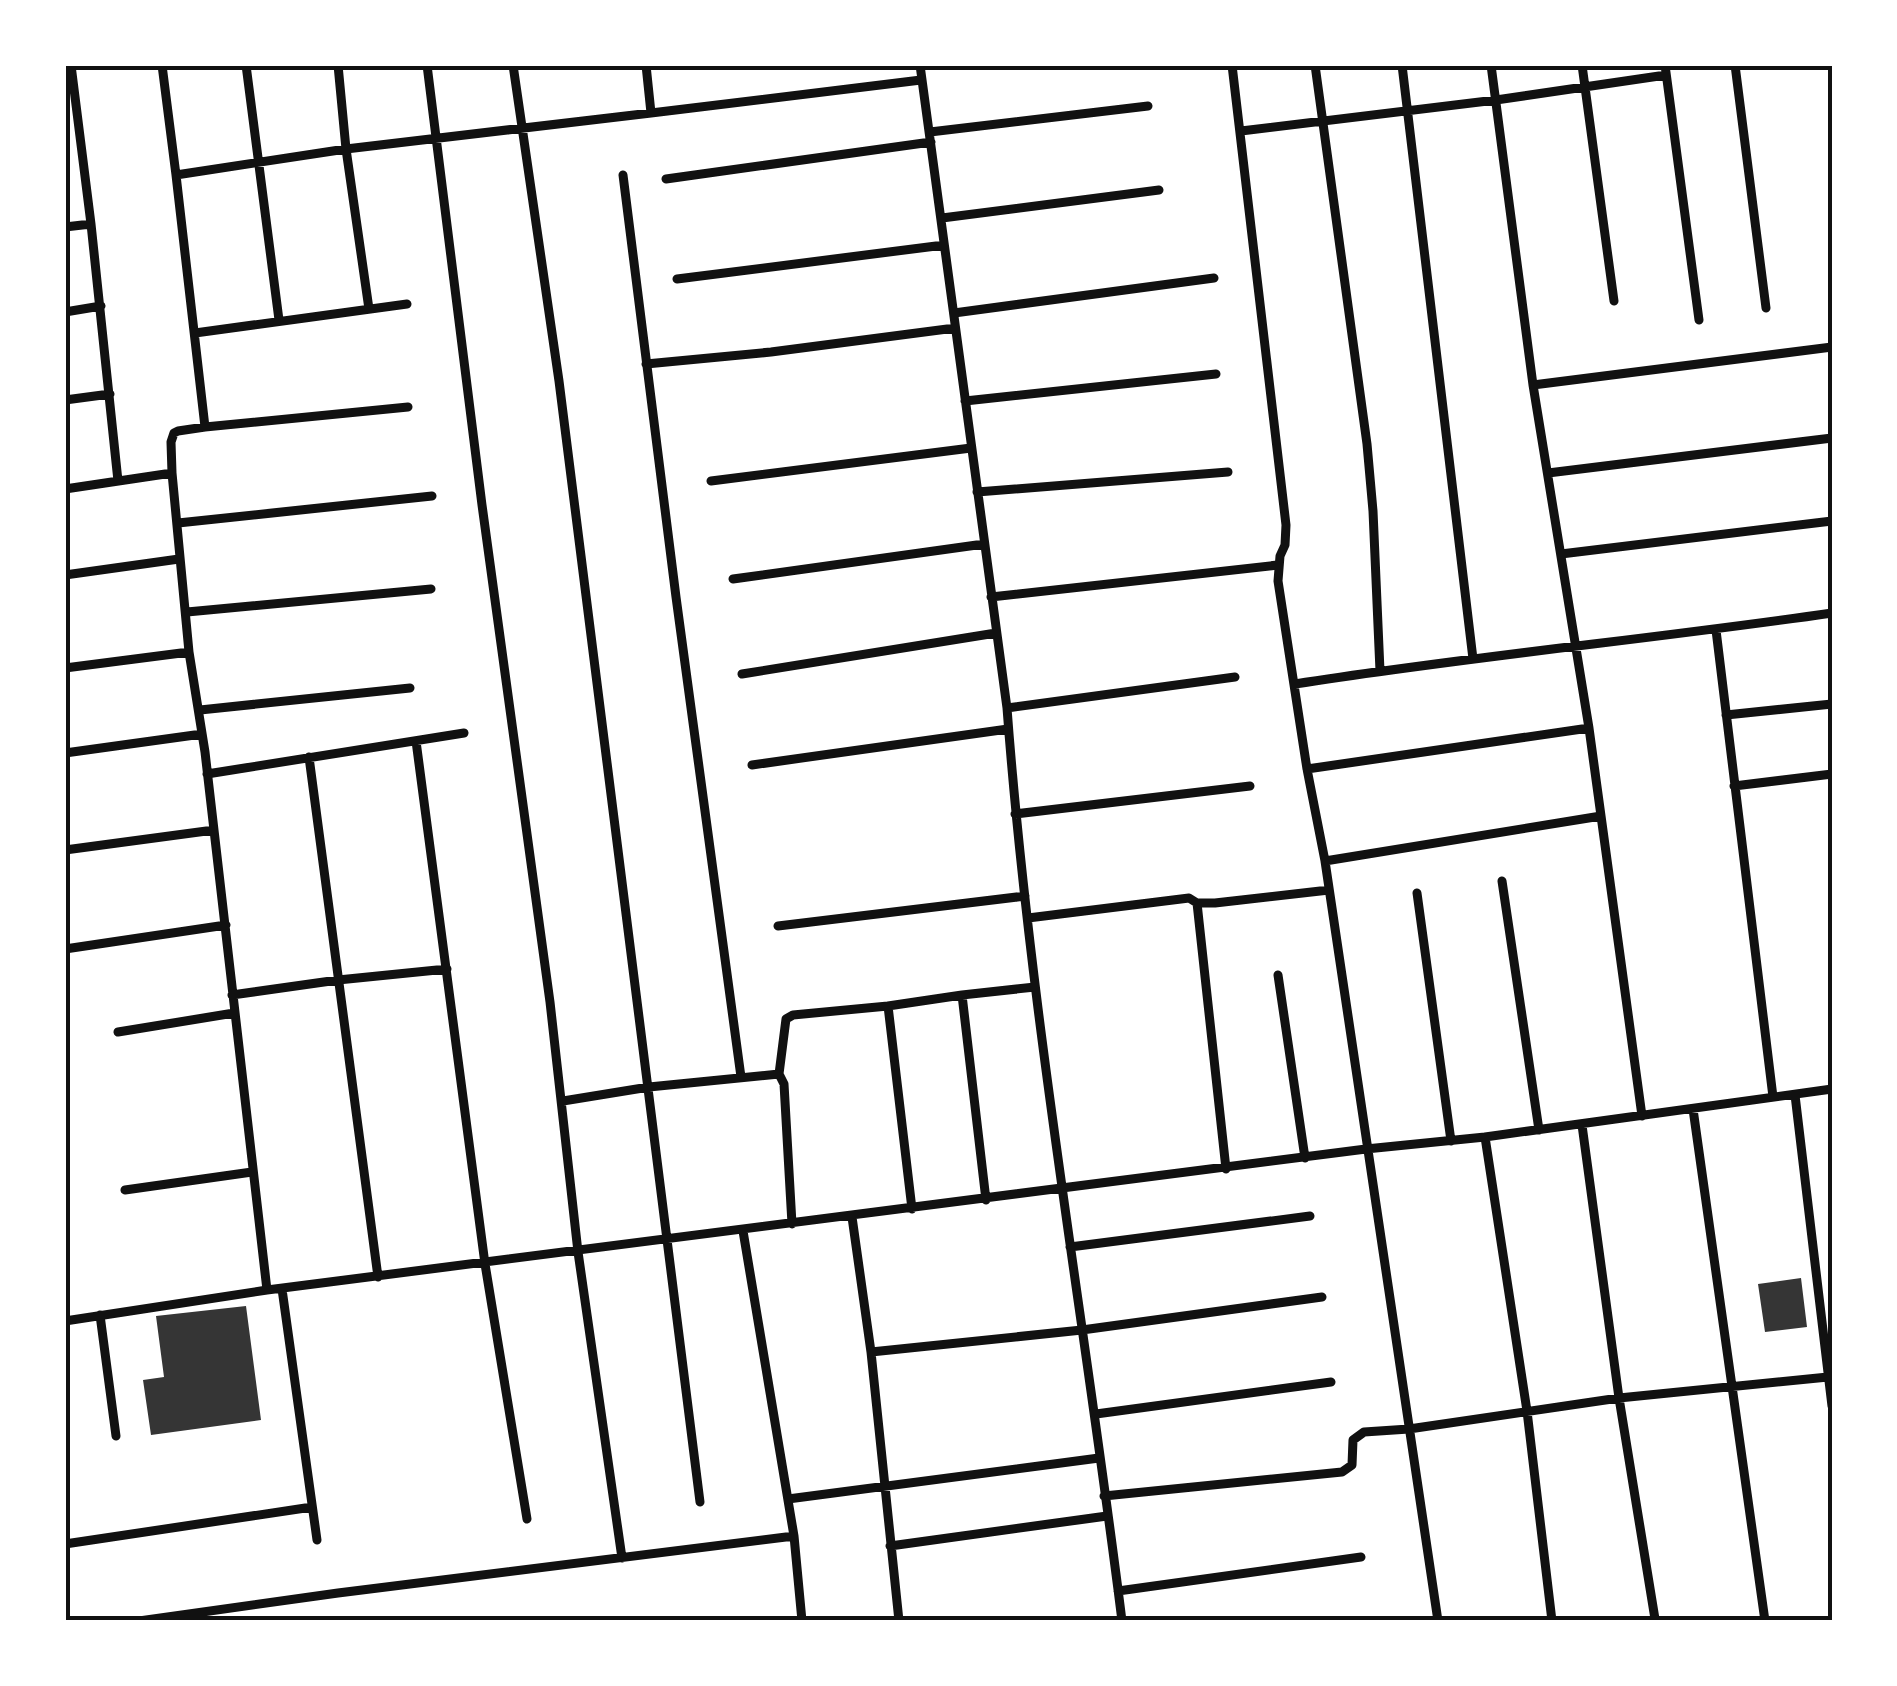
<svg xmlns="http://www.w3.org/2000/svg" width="1897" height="1686" font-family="Quicksand,sans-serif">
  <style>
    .building { fill: #353535 }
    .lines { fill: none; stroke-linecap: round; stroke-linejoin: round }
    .minor { stroke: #111; stroke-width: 9 }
    .neatline { fill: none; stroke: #111; stroke-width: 4 }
  </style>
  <rect width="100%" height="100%" fill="#fff"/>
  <path class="building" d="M1801 1278 1807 1327 1765 1332 1758 1284Z
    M246 1306 261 1420 151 1435 143 1380 164 1377 156 1316Z"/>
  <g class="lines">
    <path class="minor" d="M71 65 91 224 118 481
      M162 65 176 175 346 149 651 113 646 65
      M246 65 279 320
      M338 65 346 149 369 309
      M427 65 482 505 550 1002 578 1252 622 1558
      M513 65 559 381 700 1502
      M920 65 1007 708C1030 1014 1084 1316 1122 1621
      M1232 65 1286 525 1285 545 1280 556 1278 581 1307 769 1325 861 1438 1621
      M1315 65 1367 444 1373 511 1380 671
      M1402 65 1473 659
      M1491 65 1533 385 1589 728
      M1582 65 1614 301
      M1665 65 1699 320
      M1735 65 1766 308
      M651 113 921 80
      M1241 131 1496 100 1666 75
      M930 132 1148 106
      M176 175 205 427 178 431 174 433 171 442 172 473 189 652 205 752 267 1290
      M623 175 676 597 741 1077
      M666 179 931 142
      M942 218 1159 190
      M65 227 91 224
      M677 279 944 245
      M65 312 101 306
      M954 313 1214 278
      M195 333 407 304
      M646 364 771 352 955 328
      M1533 385 1832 347
      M65 400 110 394
      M965 401 1216 374
      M205 427 408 407
      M1548 473 1832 438
      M711 481 971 448
      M65 489 172 473
      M977 492 1228 472
      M178 523 432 496
      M1561 554 1832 521
      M65 575 179 559
      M733 579 984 544
      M991 597 1278 565
      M187 612 431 589
      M1716 630 1773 1097
      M65 668 189 652
      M742 674 996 633
      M1295 684C1473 656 1653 639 1832 613
      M1007 708 1235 677
      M200 710 410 688
      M1726 715 1832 704
      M416 741 485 1264 527 1519
      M65 753 202 734
      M309 757 378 1277
      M752 765 1008 729
      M1307 769 1589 728 1642 1116
      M207 774 464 733
      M1734 786 1832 774
      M1015 814 1250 786
      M65 850 214 830
      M1325 861 1601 816
      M1502 881 1539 1130
      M1417 893 1451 1141
      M1197 903H1215L1329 890
      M1028 918 1189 898 1197 903 1226 1169
      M778 926 1025 896
      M65 949 226 925
      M1278 975 1305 1158
      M232 995 338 980 447 969
      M118 1032 234 1013
      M1795 1095 1832 1406
      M563 1101 649 1087 779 1074
      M1693 1109 1765 1621
      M1582 1125 1619 1398 1655 1619
      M1485 1137 1527 1411 1552 1621
      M125 1190 252 1172
      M986 1200 962 995 1035 987
      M912 1209 888 1006 962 995
      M852 1217 871 1352 899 1621
      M792 1224 784 1084 779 1074 786 1019 793 1015 888 1006
      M743 1231 794 1536 802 1621
      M1070 1247 1310 1216
      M282 1289 317 1540
      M100 1315 116 1436
      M65 1321 267 1290 1366 1149 1485 1137 1832 1089
      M871 1352 1082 1330 1322 1297
      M1096 1414 1331 1382
      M1104 1496 1342 1472 1352 1465 1353 1440 1364 1432 1409 1429 1619 1398 1828 1377
      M788 1499 1099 1458
      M65 1544 312 1507
      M890 1546 1107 1516
      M1118 1591 1361 1557
      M139 1621 338 1593 794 1536"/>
  </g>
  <rect width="1897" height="1686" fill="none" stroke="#ffffff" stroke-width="135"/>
  <rect x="68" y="68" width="1762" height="1550" class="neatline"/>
</svg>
